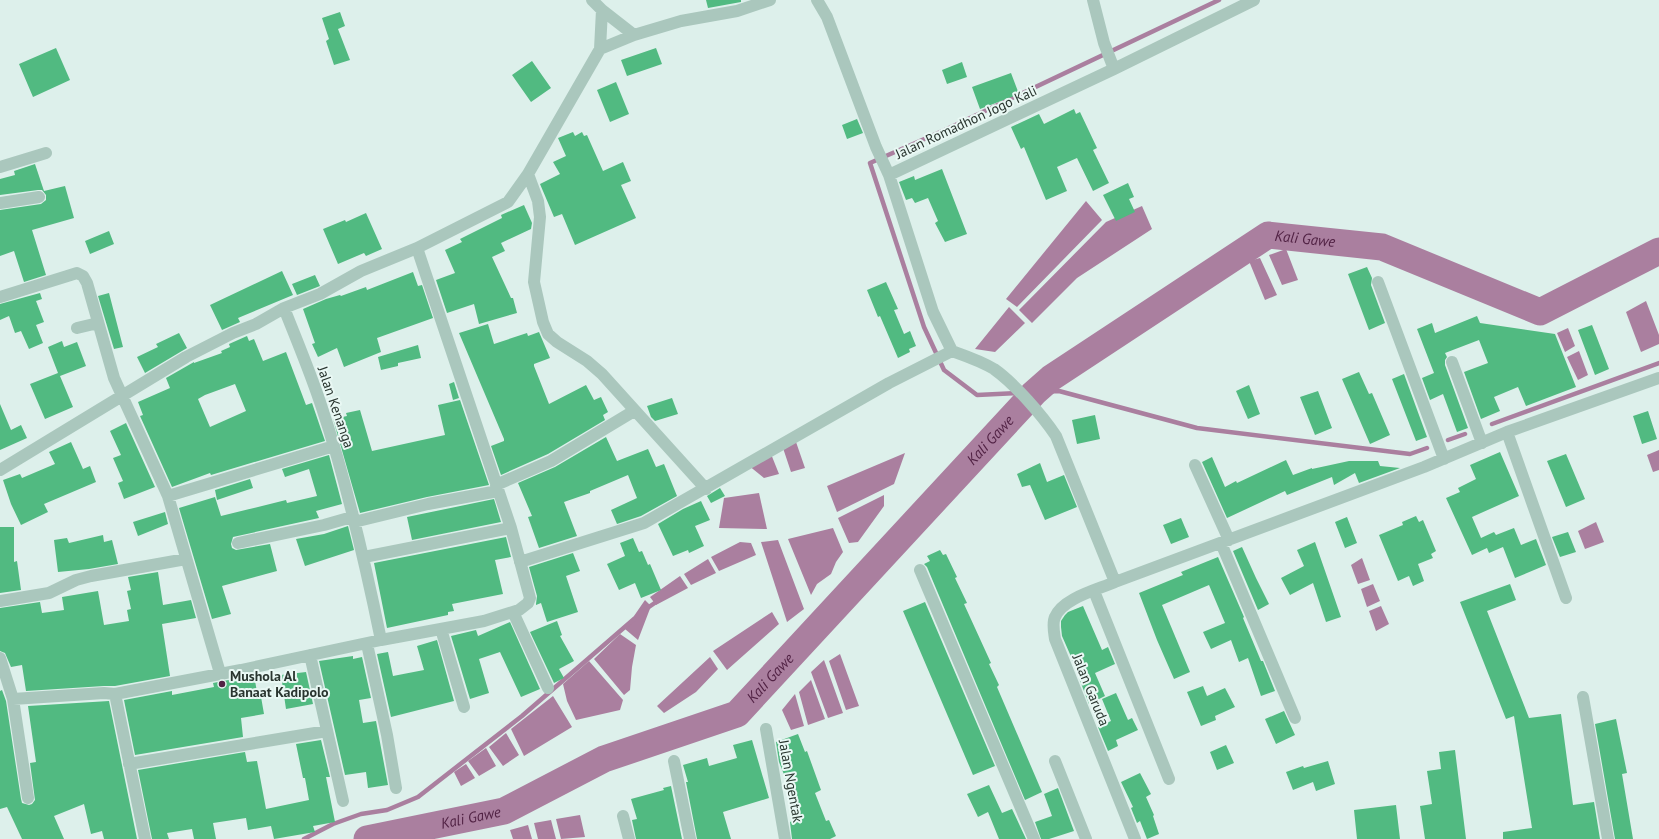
<svg xmlns="http://www.w3.org/2000/svg" width="1659" height="839" font-family="'PT Sans',sans-serif">
  <style>
    .water { fill: #aa7f9f }
    .lines { fill: none; stroke-linecap: round; stroke-linejoin: round }
    .stream { stroke: #aa7f9f; stroke-width: 4.5 }
    .river { stroke: #aa7f9f; stroke-width: 27 }
    .building { fill: #51ba81; fill-rule: evenodd }
    .street { stroke: #aac7bd; stroke-width: 12 }
    .poi-dot { fill: #522345; stroke: #e9f8f4; stroke-width: 1.5 }
    .labels { text-anchor: middle; stroke-width: 4; stroke-linejoin: round; paint-order: stroke }
    .street-label { font-size: 14px; fill: #29352f; stroke: #e9f8f4 }
    .poi-label { font-size: 14px; font-weight: bold; fill: #29352f; stroke: #e9f8f4; text-anchor: start }
    .water-label { font-size: 15px; font-style: italic; fill: #522345; stroke: #e9f8f4 }
  </style>
  <rect width="100%" height="100%" fill="#ddf0eb"/>
  <path class="water" d="M1086 201 1102 220 1017 307 1006 299Z
    M1142 206 1152 229 1077 278 1032 323 1019 310 1106 222Z
    M1286 249 1298 280 1282 285 1269 255Z
    M1260 258 1277 295 1265 300 1249 261Z
    M1646 301 1659 335V344L1641 352 1626 312Z
    M1009 307 1025 323 995 352 975 349Z
    M1568 328 1575 346 1565 352 1557 333Z
    M1579 351 1588 375 1578 380 1567 357Z
    M796 442 805 468 791 472 783 448Z
    M1659 450V470L1653 472 1647 455Z
    M905 453 894 484 837 512 827 486Z
    M771 454 779 474 764 478 748 465Z
    M759 493 767 529 719 528 724 498Z
    M884 495V506L858 542 849 543 838 518Z
    M1596 522 1604 542 1585 549 1578 531Z
    M833 528 843 552 836 562 831 574 817 584 811 595 788 539Z
    M778 540 804 609 787 622 761 542Z
    M740 542 751 543 756 555 719 571 711 557Z
    M1362 558 1370 580 1358 584 1351 565Z
    M708 559 716 573 691 585 684 574Z
    M680 576 688 588 656 605 650 597Z
    M1373 584 1380 601 1367 607 1361 589Z
    M645 600 651 606 638 640 625 629Z
    M1381 606 1389 624 1376 631 1369 611Z
    M772 612 779 624 727 670 713 651Z
    M620 634 636 645 632 667 630 690 624 695 594 659Z
    M840 654 859 706 846 710 829 661Z
    M710 657 718 669 696 692 664 713 657 706Z
    M824 660 843 713 828 718 811 672Z
    M589 661 623 700 620 710 576 720 567 701 563 684Z
    M811 680 825 719 808 725 799 692Z
    M795 694 804 726 791 730 782 710Z
    M553 696 572 727 524 756 511 729Z
    M506 733 519 755 503 766 489 747Z
    M486 748 496 766 479 776 468 761Z
    M466 764 475 778 461 786 454 772Z
    M580 815 585 837 561 839 556 819Z
    M551 820 556 839H538L534 823Z
    M528 825 532 839H513L510 830Z"/>
  <g class="lines">
    <path class="stream" d="M1219 0 947 129 870 163 924 327 944 370 977 395 1059 391 1197 428 1410 454 1427 448
      M1492 424 1659 363
      M1448 440 1465 434
      M646 609 659 600
      M304 839 333 824 361 814 387 810 418 797 522 716 634 619"/>
    <path class="river" id="s1" d="M367 839 504 811 604 759 737 714 1034 393 1051 378 1268 235 1382 247 1540 312 1659 251"/>
  </g>
  <path class="building" d="M706 0H741V2L708 8Z
    M340 12 345 26 338 29 350 60 334 65 326 41 329 39 322 18Z
    M56 48 70 80 33 97 19 64Z
    M656 48 662 64 627 76 621 60Z
    M532 61 551 88 531 102 512 75Z
    M962 62 967 77 947 84 942 70Z
    M1011 73 1019 94 980 109 972 87Z
    M616 82 629 114 610 122 597 90Z
    M1074 109 1076 114 1080 112 1097 148 1093 150 1109 183 1093 191 1077 158 1057 167 1067 191 1046 200 1024 147 1021 149 1011 127 1039 114 1044 124Z
    M857 119 863 133 847 139 842 125Z
    M573 132 575 136 582 132 584 136 587 135 603 171 623 162 631 181 621 185 636 218 575 245 562 214 554 217 540 184 560 174 553 162 566 156 558 138Z
    M35 164 44 191 65 186 74 218 32 230 46 275 24 282 14 251 0 256V210L41 204 46 200V195L42 190H38L0 195V179L15 175 14 171Z
    M942 169 967 234 945 242 935 223 938 221 928 198 915 203 912 198 906 200 899 182 914 176 915 180Z
    M1128 183 1134 197 1129 199 1135 212 1116 221 1103 195Z
    M524 205 532 223 531 229 501 243 505 251 492 257 511 298H513L517 313 479 324 474 304 447 313 436 280 455 273 445 250 462 242 460 239 502 218 501 215Z
    M366 213 382 249 366 256 364 253 338 264 323 229 345 220 346 222Z
    M109 231 114 244 90 254 85 241Z
    M1367 267 1372 278 1371 285 1385 323 1369 330 1348 274Z
    M282 271 293 295 238 318 240 322 222 330 210 305Z
    M413 272 418 286 422 285 433 318 377 338 381 352 344 367 337 348 318 357 312 344 315 343 303 309 326 299 340 295 341 296 366 287 367 290Z
    M315 275 320 286 297 295 292 284Z
    M886 282 898 309 894 310 904 334 910 331 916 346 909 349 910 352 898 358 880 316 878 317 867 290Z
    M40 293 42 299 36 301 44 322 36 325 43 343 29 349 21 331 15 333 9 316 0 320V304Z
    M109 293 123 347 114 349 98 296Z
    M1477 316 1480 323 1555 334 1576 387 1526 406 1518 387 1494 397 1500 411 1481 419 1464 372 1488 363 1479 340 1445 353 1447 357 1445 360V365L1468 428 1457 432 1443 394 1430 400 1422 378 1434 373 1417 329 1432 323 1435 333Z
    M488 324 494 344 527 333 528 336 539 332 550 358 534 364V366L549 404 586 385 594 400 601 397 608 412 603 415 605 420 548 454 501 475 491 446 504 441V439L459 333Z
    M1592 325 1609 369 1595 375 1578 330Z
    M179 333 187 348 145 373 137 357 158 347 156 344Z
    M247 336 249 341 254 339 263 361 286 352 306 405 312 403 325 441 211 475 210 473 172 487 140 416 143 415 138 402 170 388 166 378 194 362V363L222 353 221 351 230 347 229 344ZM235 384 246 411 210 427 198 399 205 395Z
    M62 341 64 347 77 342 86 366 60 376 73 407 45 419 30 384 58 373 48 347Z
    M418 345 421 358 398 363V366L381 370 378 357Z
    M1359 372 1369 394 1372 393 1390 435 1370 444 1342 379Z
    M1404 374 1427 437 1416 441 1392 379Z
    M454 382 459 398 453 400 449 384Z
    M1249 385 1260 414 1248 419 1236 391Z
    M1318 391 1332 428 1315 435 1300 397Z
    M672 398 678 414 655 421 651 417 647 406Z
    M460 400 489 485 427 497 360 513 333 419 347 416 346 413 360 410 372 451 445 435 438 405Z
    M0 404 11 430 21 425 27 438 0 450Z
    M1648 411 1657 439 1642 444 1633 416Z
    M1095 415 1100 439 1077 444 1072 420Z
    M126 423 155 487 124 499 118 483 123 481 113 458 121 455 110 431Z
    M606 437 617 461 648 449 656 467 664 464 677 496 641 516 617 524 611 510 637 498 628 475 590 491V493L564 502 577 536 539 548 528 517 532 516 518 483 555 467Z
    M71 442 83 469 90 466 96 482 44 504 48 512 21 525 11 504 3 480 20 474 22 478 55 464 49 452Z
    M1500 452 1519 496 1472 517 1481 538 1494 532 1496 535 1514 528 1521 545 1536 539 1546 565 1515 578 1503 547 1489 553 1487 548 1472 555 1446 498 1460 492 1458 488 1476 479 1470 465Z
    M1566 454 1585 499 1566 507 1547 461Z
    M329 455 342 504 316 511 319 518 233 537 231 544 232 548 236 550 270 544 277 571 222 586 231 614 212 619 179 508 215 497 221 516 286 500 287 503 317 496 309 469 285 477 282 469Z
    M1212 457 1225 487 1236 481 1237 483 1286 460 1293 475 1312 468V469L1349 461H1378L1380 466 1400 468 1359 483 1355 473 1334 485 1332 477 1287 495 1285 491 1227 518 1202 462Z
    M1040 463 1047 482 1064 475 1077 507 1045 520 1030 485 1022 487 1017 474Z
    M250 479 253 488 217 500 215 490Z
    M720 488 725 496 711 503 707 496Z
    M494 499 501 522 412 540 407 517Z
    M701 501 710 520 695 526 704 546 689 553 688 550 673 556 658 524 683 509Z
    M165 512 168 524 138 536 133 522Z
    M1416 516 1419 522 1423 520 1436 551 1431 554 1433 558 1418 564 1424 581 1413 586 1409 576 1398 581 1379 535 1403 525 1402 522Z
    M1347 517 1357 543 1345 548 1335 522Z
    M1181 518 1189 537 1171 544 1163 525Z
    M348 526 354 550 305 566 296 539 324 534Z
    M0 527H14V562L17 561 21 590 0 593Z
    M1568 532 1576 552 1560 557 1552 537Z
    M103 535 104 542 112 540 118 564 89 569 58 572 54 540 67 538 69 543Z
    M506 537 511 557 495 560 503 594 452 604 454 611 448 612V615L387 628 374 563Z
    M633 538 639 552 642 551 648 565 650 564 661 590 641 598 635 583 619 590 607 564 625 556 620 543Z
    M1315 542 1341 617 1326 622 1313 583 1290 595 1281 578 1304 566 1297 550Z
    M1242 547 1256 578 1269 604 1258 610 1233 551Z
    M940 550 943 555 946 554 957 577 955 578 967 603 964 604 991 663 989 664 999 685 997 687 1042 792 1025 800 927 567 924 564 930 561 927 556Z
    M573 553 580 571 566 576 578 612 547 622 541 603 536 605V604L537 596 529 567Z
    M1218 557 1244 617 1243 618 1261 661H1263L1275 691 1261 696 1248 658 1239 662 1231 640 1211 649 1203 632 1225 623 1209 585 1162 605 1190 672 1174 679 1157 640 1139 593 1183 575 1181 572Z
    M158 572 163 605 191 600 196 618 162 624 170 676 115 686H104L26 691 22 665 11 667 5 653 0 651V608L40 602 42 613 64 610 62 597 98 591 104 625 129 621 127 610 131 609 127 591 131 590 128 577Z
    M1510 584 1516 600 1487 611 1529 718 1561 714 1573 805 1594 802 1600 839H1503V832L1532 828 1514 716 1506 719 1460 602Z
    M925 602 995 766 973 775 903 611Z
    M1083 606 1102 650 1108 647 1115 664 1095 673 1105 696 1089 704 1079 678 1080 677 1062 636 1061 627V621L1065 615 1068 612Z
    M557 621 562 635 560 636 574 661 559 669 564 678 554 683 530 632Z
    M510 622 540 689 521 697 500 652 479 659 489 693 470 699 451 636 476 630 478 636Z
    M437 640 454 701 391 717 377 654 388 652 393 676 424 670 417 646Z
    M353 656V659L362 657 371 698 359 700 363 723 376 721 388 785 368 788 366 772 345 775 319 661Z
    M306 672 313 704 286 709 281 675Z
    M254 675 257 692 260 691 264 714 241 718 243 737 135 755 124 700 172 691V695L214 687 213 683Z
    M1203 686 1207 696 1225 688 1235 707 1215 716 1216 720 1201 726 1187 692Z
    M2 690 6 701 21 799 22 803 29 805 32 804 35 800 30 763 36 762 28 706 109 701 137 839H104L102 831 91 834 84 804 54 816 64 839H22L7 807 0 809V691Z
    M1116 693 1128 720 1132 718 1138 730 1116 740 1118 746 1108 751 1098 727 1111 721 1102 699Z
    M1284 711 1295 735 1276 744 1265 719Z
    M1616 719 1627 773 1622 774 1633 839H1615L1595 724Z
    M798 734 805 752 807 751 821 790 815 793 826 821 829 820 836 836 830 839H792L790 822 796 819V818L791 804 795 802 779 762 776 742Z
    M321 740 330 777H326L335 822 313 826 315 832 274 839 271 826 248 830 246 818 213 823 216 839H194L192 829 167 833 169 839H152L138 770 245 752 247 762 257 761 266 809 309 800 305 778H303L296 744Z
    M752 740 769 798 723 812 731 839H697L686 782H688L683 765 707 758 709 766 737 758 733 745Z
    M1226 745 1234 763 1217 770 1210 752Z
    M1455 750 1466 839H1425L1420 806 1432 804 1427 771 1441 769 1439 752Z
    M1328 761 1335 784 1316 791 1313 782 1293 790 1286 772 1303 766 1304 768Z
    M1140 773 1151 794 1146 797 1154 815 1153 816 1159 834 1147 839 1140 821 1137 823 1131 808 1133 807 1121 782Z
    M989 785 1002 813 1012 809 1026 839H999L988 812 978 817 967 794Z
    M671 786 682 839H636L632 820 637 819 631 799 664 790 663 788Z
    M1058 788 1074 831 1049 839H1041L1035 822 1052 816 1044 794Z
    M1396 805 1400 839H1357L1354 810Z"/>
  <g class="lines">
    <path class="street" d="M592 0 602 10 634 35
      M817 0 827 17 876 147 889 175 933 312 952 351C966 356 981 361 994 369 1015 384 1042 415 1056 436L1115 582
      M1093 0 1104 43 1114 69
      M600 49 602 10
      M0 167 46 153
      M528 174 538 201 540 217 534 282 543 322 548 334 557 342 587 361 602 374 706 489
      M889 175 1114 69 1254 0
      M0 203 39 197
      M1378 282 1444 459
      M0 297 77 273 83 276 87 283 114 378 168 496 220 673
      M284 308C297 341 311 374 322 408 347 483 365 562 381 640
      M77 328 98 323
      M1452 362 1482 443
      M1507 432 1566 598
      M1195 465 1229 540
      M0 470 186 357 233 333 256 324 284 308 320 294 361 271 417 248 508 202 528 174 600 49 634 35 681 21 737 11 770 0
      M496 485 551 461 634 411
      M168 496 334 446
      M354 522 428 504 498 491
      M238 543 324 525 352 517
      M1221 543 1295 718
      M364 557 511 528
      M520 562 644 523 889 383 952 351
      M920 570 1034 839
      M1094 591 1169 779
      M0 601 49 593 76 580 91 576 186 559
      M513 612 548 688
      M441 629 464 707
      M367 644 387 735 396 788
      M310 655 343 801
      M0 658 13 699 28 798
      M115 694 145 839
      M1583 697 1608 839
      M13 699 104 693 115 694 241 670 381 640 484 621 519 610 528 603 530 598 511 528 417 248
      M766 729 785 839
      M674 761 690 839
      M1055 761 1086 839
      M129 764 327 731
      M623 816 629 839
      M1135 839 1055 639C1054 632 1052 623 1055 617 1063 598 1097 590 1115 582L1424 467 1507 432 1659 378"/>
  </g>
  <circle class="poi-dot" cx="222" cy="684" r="4"/>
  <g class="labels">
    <g class="street-label">
      <text transform="translate(966 122) rotate(-25)" y="5">Jalan Romadhon Jogo Kali</text>
      <text transform="translate(336 407) rotate(71)" y="5">Jalan Kenanga</text>
      <text transform="translate(1091 690) rotate(68)" y="5">Jalan Garuda</text>
      <text transform="translate(791 781) rotate(80)" y="5">Jalan Ngentak</text>
    </g>
    <g class="poi-label">
      <text x="230" y="681">Mushola Al<tspan x="230" dy="16">Banaat Kadipolo</tspan></text>
    </g>
    <g class="water-label">
      <text dy="5" stroke="none"><textPath href="#s1" startOffset="1150">Kali Gawe</textPath></text>
      <text dy="5" stroke="none"><textPath href="#s1" startOffset="766">Kali Gawe</textPath></text>
      <text dy="5" stroke="none"><textPath href="#s1" startOffset="442">Kali Gawe</textPath></text>
      <text dy="5" stroke="none"><textPath href="#s1" startOffset="106">Kali Gawe</textPath></text>
    </g>
  </g>
</svg>
